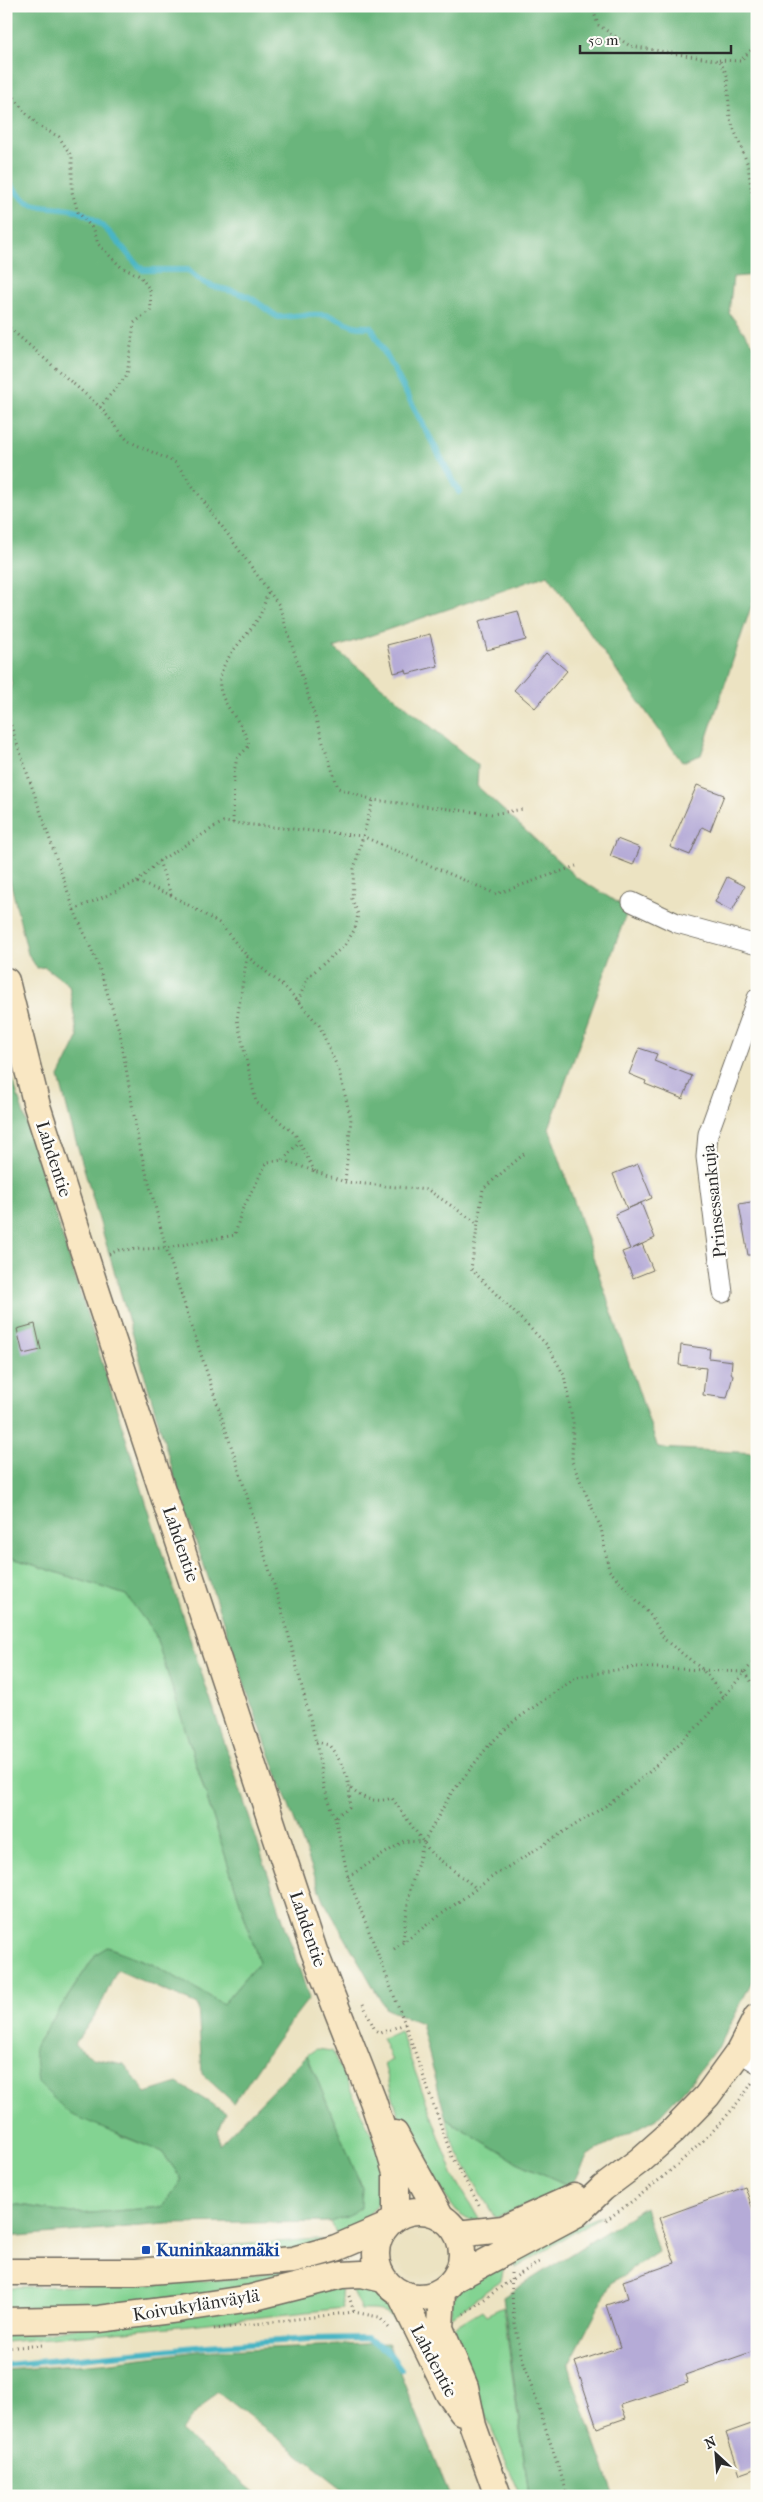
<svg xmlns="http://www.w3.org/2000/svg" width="763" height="2502" font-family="'IM FELL French Canon',serif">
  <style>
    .green { fill: #83d392; stroke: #577f5e }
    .forest { fill: #6ab57c; stroke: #4a7054 }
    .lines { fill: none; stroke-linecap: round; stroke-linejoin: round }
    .stream { stroke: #48b5c4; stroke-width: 6 }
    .building { fill: #b5abd7 }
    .street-casing { stroke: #6f6b60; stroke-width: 21 }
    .secondary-casing { stroke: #6f6b60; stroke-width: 29 }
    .path { stroke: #6f6b60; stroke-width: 3; stroke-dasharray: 1 4; stroke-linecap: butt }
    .street { stroke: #fff; stroke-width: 19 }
    .secondary { stroke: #f9e7c3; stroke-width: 26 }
    .transit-dot { fill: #1a4fb4; stroke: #fdfcf7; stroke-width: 2 }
    .labels { text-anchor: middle; stroke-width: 5; stroke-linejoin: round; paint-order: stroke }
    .street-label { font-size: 18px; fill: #2b2b2b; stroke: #fdfcf7 }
    .transit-label { font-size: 18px; font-weight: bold; fill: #164399; stroke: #fdfcf7; text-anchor: start }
  </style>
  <rect width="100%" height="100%" fill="#fdfcf7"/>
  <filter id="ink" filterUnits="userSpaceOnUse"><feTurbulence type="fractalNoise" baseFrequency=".02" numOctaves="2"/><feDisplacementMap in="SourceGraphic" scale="10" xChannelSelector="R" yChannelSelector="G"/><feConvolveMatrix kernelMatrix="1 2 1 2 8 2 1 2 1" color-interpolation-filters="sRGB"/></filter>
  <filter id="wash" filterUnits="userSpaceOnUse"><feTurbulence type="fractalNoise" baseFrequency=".0096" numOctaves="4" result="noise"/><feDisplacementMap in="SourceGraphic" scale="20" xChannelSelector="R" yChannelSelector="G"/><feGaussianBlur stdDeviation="1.12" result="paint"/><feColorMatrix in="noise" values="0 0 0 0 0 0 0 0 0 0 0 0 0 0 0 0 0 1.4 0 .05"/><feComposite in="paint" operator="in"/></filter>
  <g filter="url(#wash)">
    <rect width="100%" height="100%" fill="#ece3c2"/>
    <path class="green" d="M6 1556 126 1595 155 1634 259 1962 223 2004 152 1964 108 1947 96 1954 34 2048 119 2135 162 2152 182 2179 163 2207 79 2214 6 2203Z
      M400 2031 454 2176 480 2221 467 2218 456 2211 431 2177 401 2125 384 2064 392 2060 382 2038Z
      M316 2049 332 2051C343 2074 354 2097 365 2121 371 2134 380 2148 384 2162 394 2197 366 2223 337 2235L331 2222 349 2216 362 2188 307 2055Z
      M446 2119 517 2162 572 2187 495 2218 457 2152Z
      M603 2215 516 2268 511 2255 543 2238Z
      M316 2239 322 2240 305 2249 201 2257 200 2248Z
      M324 2260 327 2270 272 2285 118 2305 6 2308V2287C80 2286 153 2286 227 2279 260 2275 292 2267 324 2260Z
      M504 2267 501 2280 451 2317C448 2285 480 2277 504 2267Z
      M339 2282 343 2308 180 2326 6 2342V2335L45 2333Z
      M349 2282C381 2289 390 2304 407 2331 398 2329 396 2320 389 2315 382 2309 370 2310 361 2310Z
      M503 2307 529 2496H521L449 2330 482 2310 486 2315Z"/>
    <path class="forest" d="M6 6H757V275L733 277 729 313 757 349V589L701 755 682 762 548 575 334 648 478 765 477 786 576 877 628 909 549 1128 658 1448 757 1453V1971L722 2041 689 2084 656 2119 588 2155 572 2187 517 2162 446 2119 421 2023 386 2009 324 1901 250 1700 178 1489 71 1124 59 1077 78 1038 69 985 45 967 37 968 28 954 6 864V691L12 687 6 657Z
      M6 1058 170 1578 309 1998 276 2041 234 2103 202 2074 198 2005 117 1970 98 2011 74 2045 93 2058 124 2064 146 2093 178 2083 226 2113 218 2132 219 2145 307 2055 362 2188 361 2208 349 2216 331 2222 166 2224 6 2237V2203L79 2214 163 2207 182 2179 162 2152 70 2114 38 2083 34 2048 96 1954 107 1947 152 1964 223 2004 259 1962 155 1634 126 1595 6 1556Z
      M645 2207 658 2252 611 2283 568 2366 614 2496H529L503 2297Z
      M388 2343 450 2496H352L217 2391 180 2431 259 2496H6V2370L102 2363 199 2351Z"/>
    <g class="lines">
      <path class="stream" d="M6 179C12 186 18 195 25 200 39 210 61 205 78 211 109 223 121 250 143 270H188C212 294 224 285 249 297 258 302 269 312 278 317 295 317 313 312 330 316 349 322 347 328 371 327L459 492
        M6 2365 207 2346 308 2339 366 2338 386 2349 401 2369"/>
    </g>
    <g id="blocks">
      <path class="building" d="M518 611 526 640 487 650 479 621Z
        M430 634 438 666 407 674 406 670 394 673 387 645Z
        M546 653 567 671 535 708 514 690Z
        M697 785 724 795 710 831 702 827 690 855 670 847Z
        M617 839 640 848 633 865 610 856Z
        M727 877 745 886 732 911 715 902Z
        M639 1048 657 1054 654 1061 692 1076 683 1099 645 1084 646 1081 629 1074Z
        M638 1164 652 1198 627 1209 613 1174Z
        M757 1201V1255H748L739 1204Z
        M641 1203 655 1238 632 1249 642 1244 653 1270 633 1278 622 1252 630 1249 615 1214Z
        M35 1324 41 1350 23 1354 17 1329Z
        M681 1345 710 1349 709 1358 732 1361 731 1372 733 1376 727 1398 703 1395 706 1368 679 1365Z
        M745 2187 757 2221V2350L685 2375 688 2383 621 2405 626 2418 597 2428 575 2362 620 2347 606 2305 628 2298 623 2281 675 2263 659 2218Z
        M757 2422V2468L740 2474 726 2433Z"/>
    </g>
  </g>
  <g filter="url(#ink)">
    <use href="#blocks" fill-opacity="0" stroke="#6f6b60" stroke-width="1"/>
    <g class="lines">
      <g class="street-casing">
        <path id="street" d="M632 902 677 923 757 945
          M723 1293 706 1157 708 1134 757 998
          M739 2052 757 2063"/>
      </g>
      <g class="secondary-casing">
        <path id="secondary" d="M6 981 37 1106 97 1293 314 1951 373 2101 388 2146 396 2173V2217
          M395 2134 441 2217
          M376 2254a43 43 0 1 1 86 0a43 43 0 1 1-86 0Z
          M457 2234 503 2229 574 2197
          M6 2272H136L293 2260 336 2248 385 2227
          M454 2279 576 2214 603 2188 639 2161 673 2131 707 2096 739 2052 757 2017
          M442 2291 440 2328 465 2387 473 2426 498 2496
          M400 2293 449 2394 462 2412
          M6 2321 99 2319 178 2309 251 2298 342 2275 362 2274 383 2279"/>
      </g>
      <path class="path" d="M592 6 598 25 630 46 720 61 727 75 730 119 748 165 752 195 757 208
        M719 60 740 61 757 44
        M6 85 23 110 39 126 59 137 72 157V192L78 212 94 230 98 244 121 267 140 276 150 290 151 310 134 323 127 375 100 407
        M6 325 100 407 128 441 176 463 268 590 279 605 338 788 373 800 492 814 524 809
        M6 711 74 910 99 967 120 1033 139 1145 166 1248 239 1470 285 1621 316 1742 325 1790 335 1817 348 1877 405 2024 452 2157 481 2208
        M233 823 234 772 237 758 249 746C245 724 222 706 220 687 217 661 245 640 257 620 263 612 265 600 268 591
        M159 861 171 895
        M137 882 159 861 223 822 362 836 496 894 576 866
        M74 910 137 882 171 895 219 923 247 956 237 1019 256 1102 295 1134 315 1172
        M247 956 287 989 319 1025 339 1071 351 1119 345 1182
        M298 1001 308 977 345 945 355 929 358 914 352 899 354 869 373 800
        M524 1154 483 1189 471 1269 547 1345 564 1375 573 1423 572 1462 601 1528 609 1570 651 1616 665 1640 702 1669 724 1697
        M283 1160 299 1142
        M109 1254 119 1250 166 1248 235 1235 241 1212 267 1162 283 1160 345 1182 428 1190 477 1223
        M745 1672 757 1690
        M316 1742 329 1745C344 1765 352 1782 349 1807L335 1817
        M351 1789C364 1800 376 1803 392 1798L431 1853 476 1888
        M348 1877 404 1841 423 1842
        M403 1940 410 1890 424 1842 450 1795 489 1745 514 1721 577 1677 609 1671 637 1667 745 1672
        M394 1949 495 1875 610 1803 646 1775 700 1724 757 1658
        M363 2004 375 2030 380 2033 405 2024
        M752 2084 757 2087
        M606 2220C653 2188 723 2130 753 2081
        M511 2273 513 2312 521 2354 568 2496
        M349 2296 354 2312
        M464 2314 512 2279 541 2261
        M214 2329 354 2312 379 2317 390 2329
        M6 2348 43 2345"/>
      <use href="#street" class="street"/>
      <use href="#secondary" class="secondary"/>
    </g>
  </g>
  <rect class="transit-dot" x="141" y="2245" width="10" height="10" rx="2.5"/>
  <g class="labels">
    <g class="street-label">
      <text transform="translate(54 1159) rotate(72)" y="6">Lahdentie</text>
      <text transform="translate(714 1201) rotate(-96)" y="6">Prinsessankuja</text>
      <text transform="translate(181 1544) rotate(71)" y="6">Lahdentie</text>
      <text transform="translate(308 1929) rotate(71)" y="6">Lahdentie</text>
      <text transform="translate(196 2305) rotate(-9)" y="6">Koivukylänväylä</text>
      <text transform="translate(434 2361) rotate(62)" y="6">Lahdentie</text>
    </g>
    <g class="transit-label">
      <text x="156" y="2256">Kuninkaanmäki</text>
    </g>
  </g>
  <rect width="763" height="2502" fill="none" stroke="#fdfcf7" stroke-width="25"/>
  <g transform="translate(716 2454) rotate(334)" stroke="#fdfcf7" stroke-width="4" paint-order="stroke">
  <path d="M0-4L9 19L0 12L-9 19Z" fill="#2b2b2b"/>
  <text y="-8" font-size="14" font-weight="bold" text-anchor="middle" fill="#2b2b2b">N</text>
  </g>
  <path d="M580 45v8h151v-8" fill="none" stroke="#2b2b2b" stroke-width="2.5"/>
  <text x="588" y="45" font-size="15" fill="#2b2b2b" stroke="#fdfcf7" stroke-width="4" paint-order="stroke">50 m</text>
</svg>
